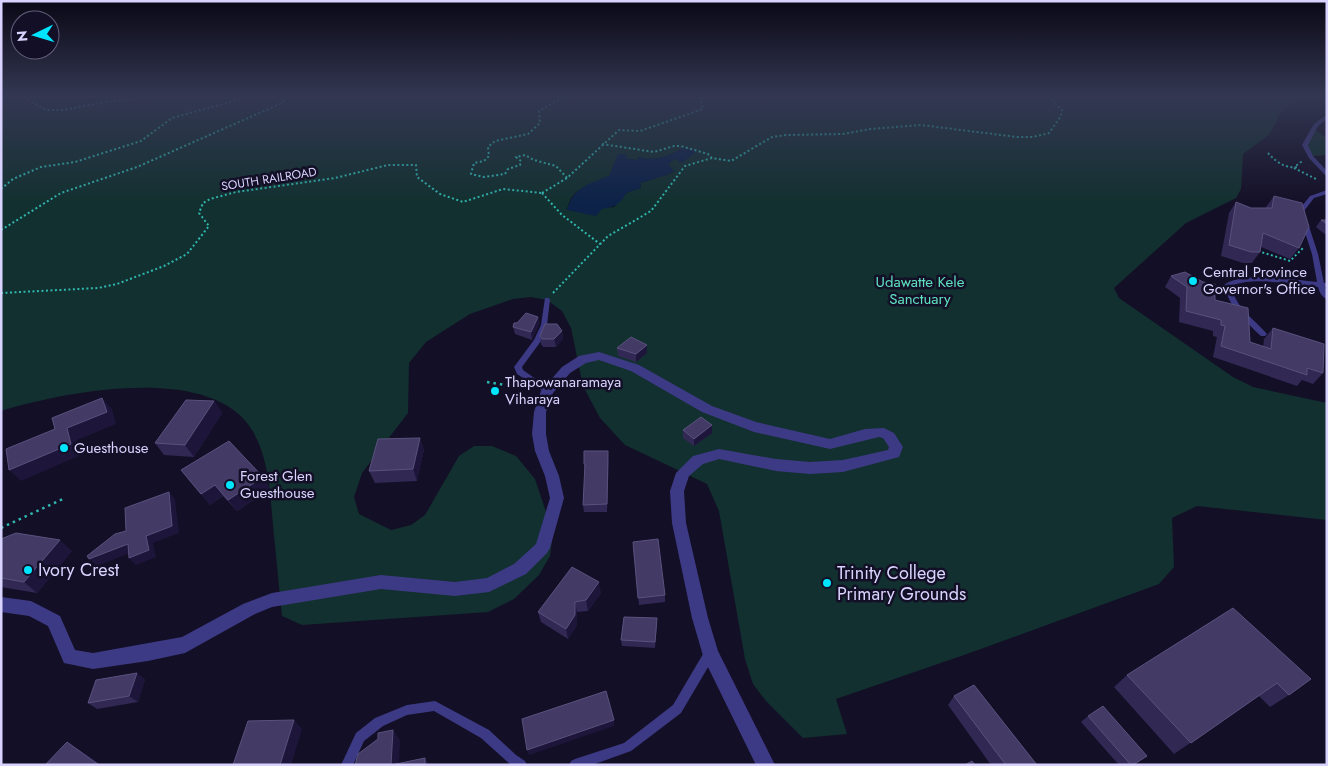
<svg xmlns="http://www.w3.org/2000/svg" width="1328" height="766" font-family="Jost,sans-serif">
  <style>
    .green { fill: #12302f; fill-rule: evenodd }
    .water { fill: #0c2248 }
    .lines { fill: none; stroke-linecap: round; stroke-linejoin: round }
    .path-far1 { stroke: #2fb8b0; stroke-width: 2; stroke-dasharray: 2 2.5; stroke-linecap: butt }
    .path { stroke: #2fb8b0; stroke-width: 2.5; stroke-dasharray: 2.5 4; stroke-linecap: butt }
    .service { fill: #3d3a85; fill-rule: evenodd }
    .minor { fill: #3d3a85; fill-rule: evenodd }
    .wall { fill: #312854 }
    .shaded-wall { fill: #1d163a }
    .building { fill: #433a66; stroke: #5a527e }
    .poi-dot { fill: #00e5ff; stroke: #130f26; stroke-width: 2 }
    .labels { text-anchor: middle; stroke-width: 5; stroke-linejoin: round; paint-order: stroke }
    .far-street-label { font-size: 12px; fill: #d9d4ff; stroke: #130f26 }
    .poi-label { font-size: 15px; fill: #d9d4ff; stroke: #130f26; text-anchor: start }
    .park-label { font-size: 15px; fill: #5fe0c0; stroke: #130f26 }
    .near-poi-label { font-size: 18px; fill: #d9d4ff; stroke: #130f26; text-anchor: start }
  </style>
  <rect width="100%" height="100%" fill="#130f26"/>
  <path class="green" d="M1 97H1321L1291 103 1280 114 1270 134 1243 154 1241 189 1236 198 1186 223 1114 288 1119 298 1233 377 1253 387 1327 403V520L1197 506 1172 518 1174 567 1159 584 967 654 836 699 847 734 803 738 766 701 753 684 745 659 719 511 707 484 625 445 600 418 583 386 571 328 562 311 547 300 531 297 513 299 470 314 426 342 409 363 408 413 362 473 354 497 359 514 391 530 411 525 425 515 459 456 474 446H492L516 456 535 479 553 533 550 556 539 575 514 599 488 612 302 625 282 616C279 586 276 556 273 525 270 493 269 458 252 430 211 362 63 392 1 411ZM683 148 668 165 674 171 669 174 640 183 641 188 626 193 614 207 567 210C573 183 592 188 610 175 616 171 622 164 627 159L638 160 639 157C654 162 670 156 683 148Z
    M1315 130 1327 138V155L1312 156 1307 141Z"/>
  <path class="water" d="M683 148 697 151 682 163 675 159 668 164 674 171 669 174 640 183 641 188 626 193C622 204 613 207 602 209L596 216 567 210C574 187 588 184 609 176L618 154H625L627 159 638 160 639 157C654 162 669 156 683 148Z"/>
  <g class="lines">
    <path class="path-far1" d="M24 97 46 110H64L105 102 154 97
      M602 144 654 152 674 146H681L708 154 712 158
      M1268 153C1276 162 1286 169 1298 167L1297 165 1301 162 1300 159
      M1294 168 1318 180
      M567 178 556 166 534 160 525 155 516 157 521 161 520 165 508 169 505 174 484 177 471 174 474 163 484 161 489 156 488 147 495 141 528 134 540 123 539 111 556 101 571 97
      M1 189 13 179 41 167 75 162 141 141 172 118 248 97
      M542 193 567 178 619 130 640 131 703 109 700 97
      M542 193 562 215 600 244
      M1 230 61 193 137 167 282 103 286 97
      M1258 251 1290 261 1303 248
      M1 293 98 288 117 284 164 266 187 254 209 226 199 213 203 203 210 199 236 192 335 178 388 165H416L417 177 440 194 463 202 503 189 542 193
      M553 293 608 236 651 211 685 166 712 158 731 161 772 137 786 135 843 134 870 129 921 125 1017 137H1033L1049 133 1061 116 1062 110 1049 97"/>
    <path class="path" d="M487 382 523 388
      M1 528 65 498"/>
    <path class="service" d="M1325 116H1327V119L1318 126 1308 145 1313 156 1327 171V177L1309 158 1302 145 1314 124Z
      M1327 190V194L1314 198 1304 211 1318 254 1324 283H1327V287H1325L1327 292V299C1322 298 1319 291 1318 287 1292 285 1255 276 1231 286 1236 308 1253 318 1267 334L1265 336H1261C1245 321 1229 307 1224 285 1242 271 1294 280 1317 282L1312 254 1298 211 1310 196Z
      M545 298H549L550 300 547 325 541 341 522 367 523 370 550 389 551 391 547 394 517 374 514 367 534 340 541 325Z
      M710 648 714 649 715 653 714 657 681 713 631 751 592 765H569L571 761 575 759 624 743 673 705 706 649Z
      M435 701 489 730 516 755 525 761 527 765H511L481 738 434 711 407 715 383 726 364 741 353 765H341L356 733 375 718 407 705Z"/>
    <path class="minor" d="M599 352 639 365 712 406 756 422 830 439 865 429 884 428 894 433 903 447 899 457 843 472 810 474 776 471 719 459 703 464 689 476 684 491 686 523 708 618 718 651 775 765H756L704 659 692 618 672 523 670 491 676 473 693 456 719 449 776 459 810 462 843 460 888 450 889 447 883 438 879 437 830 449 754 432 702 412 631 371 599 360 586 363 570 373 553 393 546 412V434L549 451 559 476 564 498 550 548 547 553 526 574 489 592 455 596 381 589 272 607 255 614 185 653 148 661 93 669 64 663 48 626 29 616 1 612V597L31 601 60 616 75 650 93 653 182 637 243 604 272 593 381 575 455 582 487 578 514 564 536 544 550 498 545 476 535 451 532 434 534 412 541 391 562 367 579 356Z"/>
  </g>
  <path class="wall" d="M1274 196 1299 248 1290 259 1261 247 1260 252 1252 263H1243L1221 256 1229 213 1236 202 1251 208H1266V207Z
    M1321 220H1327V236L1316 227Z
    M1171 276 1215 300 1250 342 1263 347 1264 339 1273 328 1323 373 1313 384 1302 380 1297 386 1213 357 1217 337 1213 336V331L1179 322 1180 298 1165 287Z
    M538 317 539 324 532 340 515 334 513 327 517 323Z
    M562 331 563 339 556 347H543L541 344 540 336Z
    M647 345V353L636 362 618 356 617 348Z
    M214 401 222 413 194 457 164 455 155 443Z
    M683 430 712 433 694 446 683 438Z
    M424 449 417 481 375 483 369 471Z
    M609 458 607 512H584L583 505 585 472 584 464Z
    M181 470 263 477 270 489 237 511 223 496 210 505Z
    M1 539 72 551 37 593 1 587Z
    M633 549 665 595V602L639 605Z
    M601 593 588 611 577 612V625L568 639 541 622 538 612Z
    M1233 608 1289 695 1270 707 1259 696 1174 754 1114 687 1127 675Z
    M657 625 655 648 622 646 621 640Z
    M145 679 138 702 97 709 88 703Z
    M954 696 1037 765H991L948 705Z
    M1088 716 1134 765H1119L1081 722Z"/>
  <path class="shaded-wall" d="M538 317 539 324 532 340 531 332Z
    M562 331 563 339 556 347 554 339Z
    M647 345V353L636 362V354Z
    M102 398 112 409 116 424 77 440 81 455 21 481 9 470 67 428Z
    M214 401 222 413 194 457 185 445Z
    M712 425V433L694 446V439Z
    M420 438 424 449 417 481 413 469Z
    M608 451 609 458 607 512V504Z
    M263 477 270 489 237 511 228 500Z
    M215 485 223 496 210 505 201 494Z
    M169 492 175 499 179 533 153 543 156 557 136 565 129 558Z
    M60 540 72 551 37 593 24 582Z
    M128 544 135 551 97 566 89 559Z
    M599 582 601 593 588 611 586 600Z
    M575 602 577 612V625L568 639 566 629Z
    M137 673 145 679 138 702 129 696Z
    M294 720 302 729 291 765H280Z
    M614 720V726L529 755 527 750Z
    M393 730 400 740 399 765H391Z
    M67 742 81 751 102 765H99Z
    M425 758 430 765H425Z"/>
  <path class="building" d="M1274 196 1302 203 1309 227 1299 248 1263 233 1260 252H1251L1229 245 1236 202 1251 208H1272Z
    M1321 220H1327V224Z
    M1185 272 1203 282 1215 284V300L1248 308 1250 342 1271 349 1273 328 1324 344 1323 373 1307 368V375L1221 346 1225 326 1221 325V320L1186 311 1187 287 1171 276Z
    M526 313 538 317 531 332 513 327 514 323H517Z
    M545 324H557L562 331 554 339H542L540 336Z
    M631 337 647 345 636 354 617 348Z
    M102 398 107 412 67 428 71 444 9 470 6 449 55 429 52 418Z
    M186 400 214 401 185 445 155 443Z
    M701 417 712 425 694 439 683 430Z
    M420 438 413 469 369 471 378 439Z
    M229 441 263 477 228 500 215 485 201 494 181 470Z
    M584 451H608L607 504 583 505 585 464H584Z
    M169 492 172 526 146 536 149 550 129 558 128 544 89 559 87 556 115 534 126 531 125 508Z
    M16 533 60 540 24 582 1 578V539Z
    M658 539 665 595 638 598 633 542Z
    M572 567 599 582 586 600 575 602V615L566 629 538 612Z
    M1233 608 1311 679 1289 695 1277 683 1191 743 1127 675Z
    M624 617 657 618 655 642 621 640Z
    M137 673 129 696 88 703 96 680Z
    M974 685 1037 765H1006L954 696Z
    M606 691 614 720 527 750 522 719Z
    M1103 706 1147 756 1133 765H1131L1088 716Z
    M294 720 280 765H233L248 721Z
    M393 730 391 765 425 758V765H355L358 754 378 739V733Z
    M67 742 99 765H45Z
    M972 761 975 765H965Z"/>
  <linearGradient id="sky" x2="0" y2="1"><stop stop-color="#0a0815"/><stop offset="0.47" stop-color="#333752"/><stop offset="1" stop-color="#333752" stop-opacity="0"/></linearGradient>
  <rect width="1328" height="205" fill="url(#sky)"/>
  <g class="poi-dot">
    <circle cx="1193" cy="281" r="5"/>
    <circle cx="495" cy="391" r="5"/>
    <circle cx="64" cy="448" r="5"/>
    <circle cx="230" cy="485" r="5"/>
    <circle cx="28" cy="570" r="5"/>
    <circle cx="827" cy="583" r="5"/>
  </g>
  <g class="labels">
    <g class="far-street-label">
      <text transform="translate(269 179) rotate(-9)" y="4">SOUTH RAILROAD</text>
    </g>
    <g class="poi-label">
      <text x="1203" y="277">Central Province<tspan x="1203" dy="17">Governor's Office</tspan></text>
      <text x="505" y="387">Thapowanaramaya<tspan x="505" dy="17">Viharaya</tspan></text>
      <text x="74" y="453">Guesthouse</text>
      <text x="240" y="481">Forest Glen<tspan x="240" dy="17">Guesthouse</tspan></text>
    </g>
    <g class="park-label">
      <text x="920" y="287">Udawatte Kele<tspan x="920" dy="17">Sanctuary</tspan></text>
    </g>
    <g class="near-poi-label">
      <text x="38" y="576">Ivory Crest</text>
      <text x="837" y="579">Trinity College<tspan x="837" dy="21">Primary Grounds</tspan></text>
    </g>
  </g>
  <rect width="1328" height="766" fill="none" stroke="#d9d4ff" stroke-width="5"/>
  <g transform="translate(35 35) rotate(265)"><circle r="24" fill="#130f26" stroke="#625e7d"/>
  <path d="M0-4L9 19L0 12L-9 19Z" fill="#00e5ff"/>
  <text y="-8" font-size="14" font-weight="bold" text-anchor="middle" fill="#d9d4ff">N</text>
  </g>
</svg>
